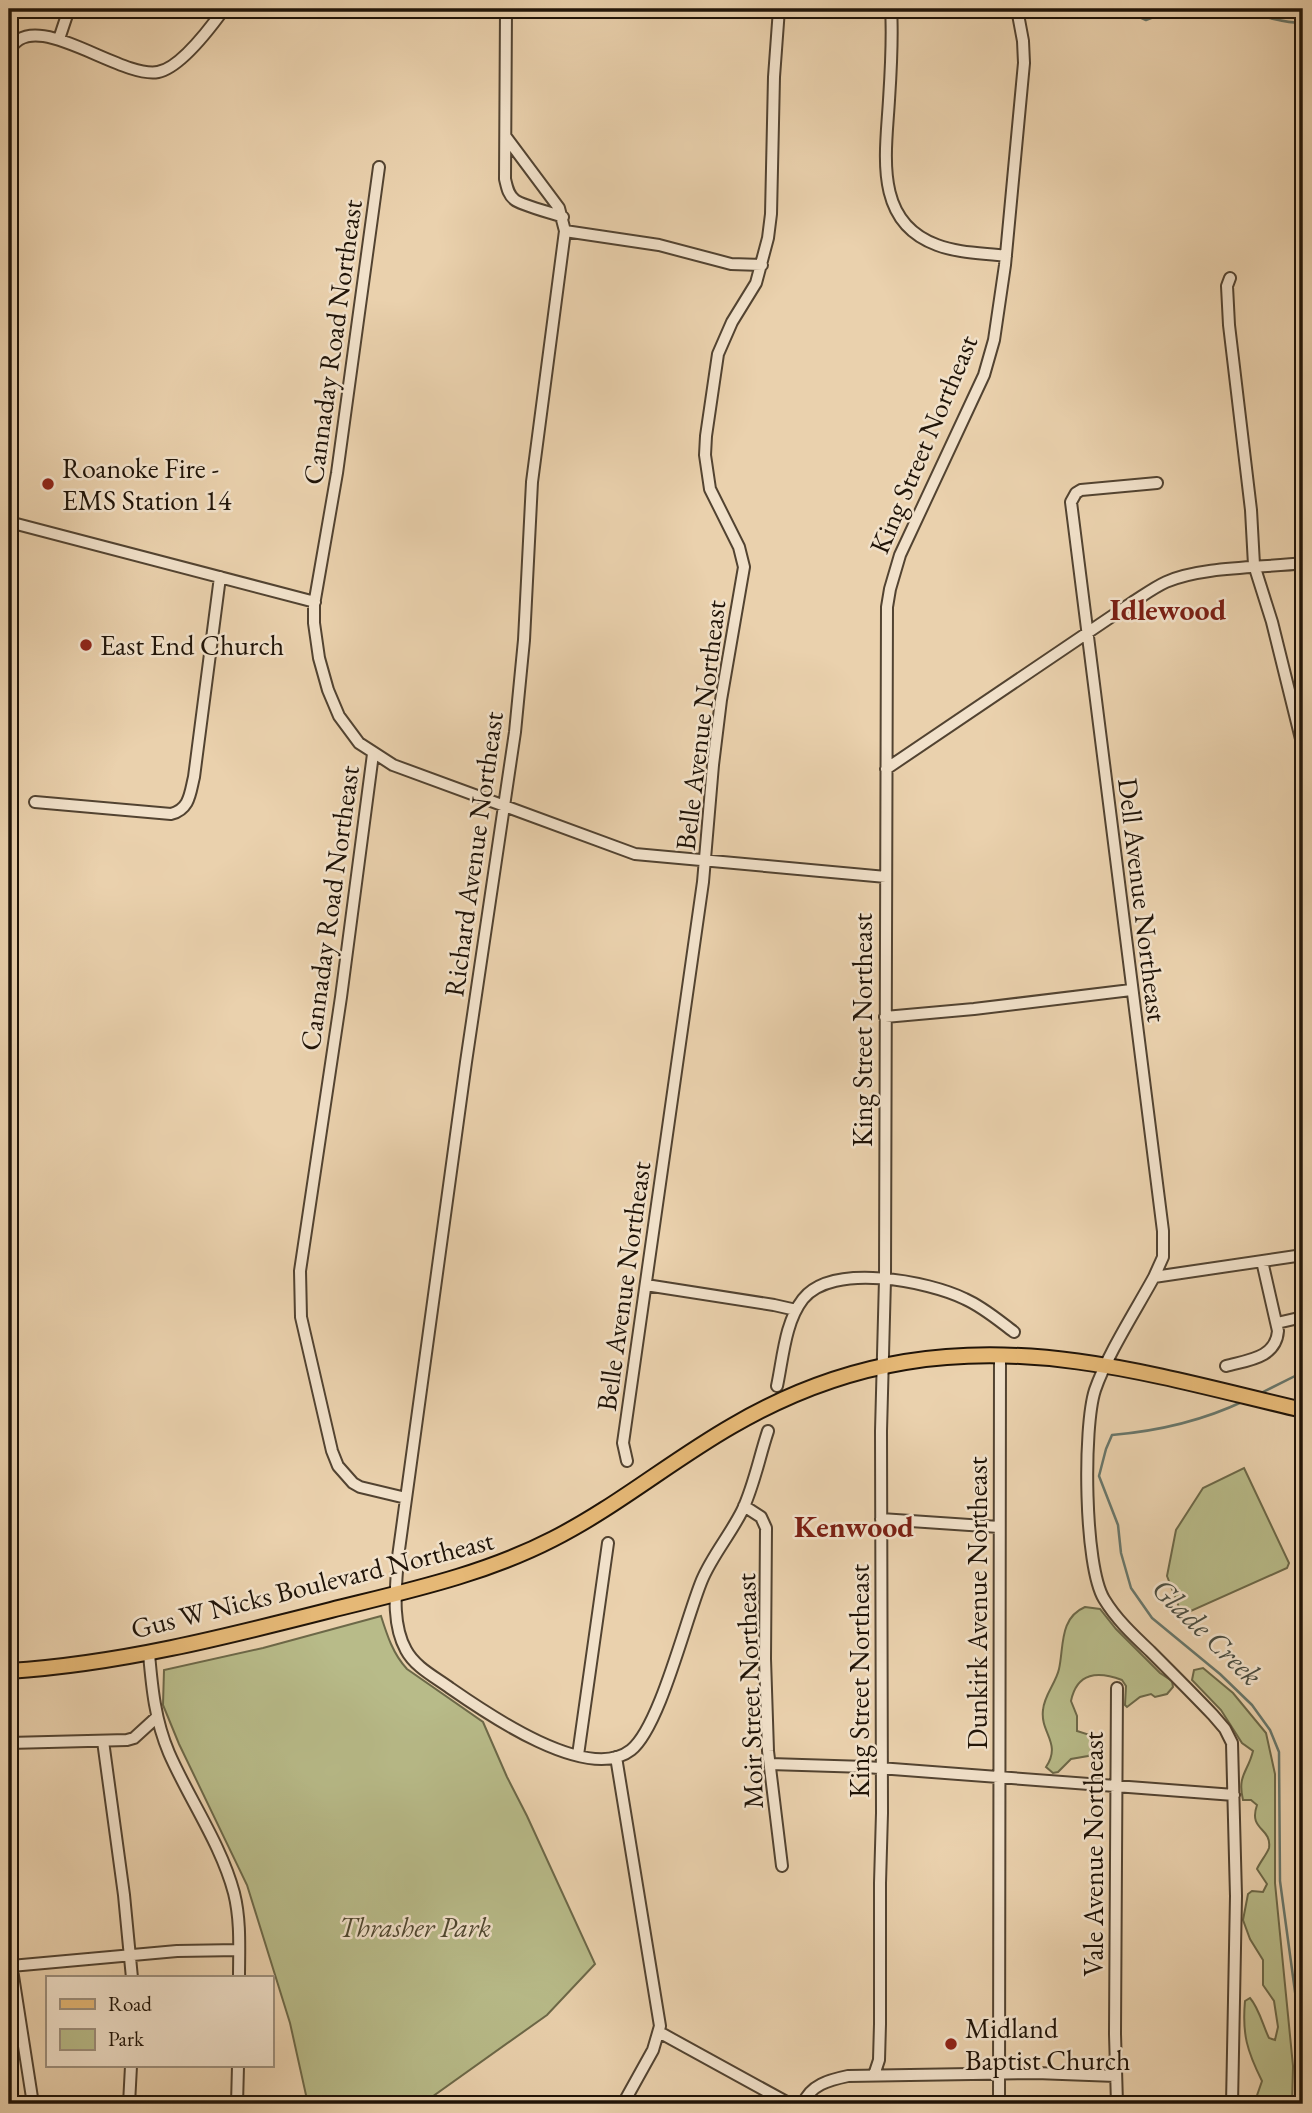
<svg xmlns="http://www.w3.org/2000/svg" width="1312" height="2113" font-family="'EB Garamond',serif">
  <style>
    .green { fill: #b8bb89; stroke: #6c6848; stroke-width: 2 }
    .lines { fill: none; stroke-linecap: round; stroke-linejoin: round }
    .stream { stroke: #68766a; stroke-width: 2.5 }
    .minor-casing { stroke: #524331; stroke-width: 14 }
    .major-casing { stroke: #201408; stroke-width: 18 }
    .minor { stroke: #f1e1ca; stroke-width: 10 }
    .major { stroke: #e5b876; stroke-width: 14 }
    .poi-dot { fill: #8f2418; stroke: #f1e1ca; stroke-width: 2.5 }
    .labels { text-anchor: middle; stroke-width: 5; stroke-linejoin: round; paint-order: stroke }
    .street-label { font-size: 28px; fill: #201408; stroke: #f1e1ca }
    .poi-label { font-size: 28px; fill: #201408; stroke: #f1e1ca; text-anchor: start }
    .park-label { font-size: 28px; font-style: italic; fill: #4e462f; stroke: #f1e1ca }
    .neighbourhood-label { font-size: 30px; font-weight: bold; fill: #7a1f14; stroke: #f1e1ca }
    .water-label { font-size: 30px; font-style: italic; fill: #4a4d41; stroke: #f1e1ca }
  </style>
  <rect width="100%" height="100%" fill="#ead1ad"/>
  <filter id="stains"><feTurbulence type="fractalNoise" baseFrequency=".00286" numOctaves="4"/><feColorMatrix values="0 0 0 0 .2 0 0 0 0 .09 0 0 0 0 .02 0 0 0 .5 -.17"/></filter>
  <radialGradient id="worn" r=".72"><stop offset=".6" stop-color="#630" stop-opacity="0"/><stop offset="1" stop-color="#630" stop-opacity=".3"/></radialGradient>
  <path class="green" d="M1244 1468 1289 1563 1287 1568 1182 1615 1167 1576 1176 1530 1203 1488Z
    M1085 1607 1100 1609 1116 1629 1160 1673 1172 1681 1173 1687 1167 1694 1155 1697 1151 1694 1140 1697 1127 1707 1125 1705 1126 1686 1122 1680C1098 1671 1077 1672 1071 1701L1077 1716V1731L1093 1736 1097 1742 1094 1751 1088 1756 1071 1759 1058 1772 1053 1773 1046 1767C1062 1743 1040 1733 1043 1710 1044 1695 1056 1683 1059 1669 1064 1647 1059 1618 1085 1607Z
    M381 1616C387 1635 393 1654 407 1669L483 1722 507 1777 527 1816 595 1964 547 2015 422 2104H308L290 2023 247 1885 179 1744 163 1705 164 1670 263 1648Z
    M1203 1668 1233 1693 1266 1733 1275 1774V1883L1293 2066 1292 2104H1254L1262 2081C1247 2051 1242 2034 1245 2001L1250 1998C1259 2008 1263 2026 1269 2038L1275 2040 1278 2027 1274 2001 1263 1985V1960L1250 1939 1243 1920 1248 1894 1252 1891 1263 1892 1267 1884 1257 1869C1260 1862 1267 1854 1269 1848 1272 1827 1248 1831 1257 1805L1251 1800H1243C1237 1775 1248 1772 1253 1751L1242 1743 1221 1710 1192 1680 1194 1670Z"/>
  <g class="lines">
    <path class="stream" d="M1122 9 1146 20 1174 9
      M1232 9C1256 13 1278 23 1303 23
      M1259 1394 1303 1372
      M1244 1401C1202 1421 1159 1431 1112 1435L1106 1449 1099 1476 1118 1525 1121 1553 1131 1588 1152 1618 1220 1674 1252 1705 1270 1730 1279 1752 1280 1881 1296 1999 1299 2058V2104"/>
    <g class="minor-casing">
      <path id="minor" d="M506 9 505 179C507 187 508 195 515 200 521 205 552 213 563 217
        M891 9C893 39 891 69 889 100 886 153 873 222 937 245 958 253 983 253 1006 256
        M59 39 69 9
        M9 52C30 3 119 79 158 72 180 68 211 27 224 9
        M506 137 559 208 565 231 532 482 524 640 515 732 466 1062 398 1557C396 1587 391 1623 406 1650 415 1667 435 1677 450 1688 486 1713 588 1784 631 1750 660 1727 686 1618 702 1580 712 1556 730 1535 742 1511 754 1486 759 1458 768 1431
        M379 167 337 473 314 605V623L319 658 328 690 339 716 359 743 393 765 635 854 886 877
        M565 231 659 245 731 264 762 265
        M1230 278 1227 286 1229 325 1251 510 1254 565 1272 622 1303 747
        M9 522 315 602
        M373 754 341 997 300 1271 301 1317 332 1451 338 1466 353 1483 360 1487 406 1498
        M886 769 1133 602C1144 595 1155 587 1166 582 1202 566 1263 568 1303 563
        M35 802 171 814C190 809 190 793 194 777L220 577
        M885 1017 974 1009 1131 990
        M1154 1277 1163 1257V1231L1071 502 1076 493 1081 490 1157 483
        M646 1285 774 1305 796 1310
        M1277 1323 1303 1317
        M1226 1366C1248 1360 1276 1358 1278 1331L1262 1261
        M777 1386C783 1358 785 1322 803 1299 832 1262 928 1281 965 1299 983 1307 998 1320 1014 1332
        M627 1461 623 1443 703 882 713 765 721 700 744 567 739 547 710 489 705 455 706 436 718 354 732 322 756 283 768 238 771 214 774 77 779 9
        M744 1506 761 1517 766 1528 765 1659 768 1751 782 1866
        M881 1519 999 1527
        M149 1654C152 1688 155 1720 169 1753 189 1799 221 1844 234 1893 241 1921 239 1950 239 1978
        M103 1741 124 1895 132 1978
        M9 1743 127 1740 134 1738 157 1717
        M578 1755 608 1543
        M616 1757 660 2026 653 2050 623 2104
        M770 1764 866 1767 1234 1795
        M9 1950 33 2104
        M11 1966 177 1951 239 1950
        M659 2032 790 2104
        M874 2075 879 2060 880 2024V1883L882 1813 881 1431 885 1279 887 607 890 589 900 555 984 375 994 340 1005 265 1024 63 1023 41 1017 9
        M129 2104 131 2066
        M237 2104 238 2066
        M803 2104C810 2085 829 2080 848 2076L1036 2073 1116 2076
        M999 2104 1000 1354
        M1117 2104 1115 2034 1117 1688
        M1232 2104 1236 1896 1232 1743 1225 1729 1213 1715C1192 1693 1171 1672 1150 1651 1133 1635 1116 1619 1104 1599 1084 1566 1083 1427 1095 1390 1107 1355 1136 1310 1154 1277L1303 1255"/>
    </g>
    <g class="major-casing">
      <path id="major" d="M9 1671C119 1664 225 1637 331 1610 407 1591 483 1575 553 1539 616 1507 671 1461 732 1426 785 1395 845 1372 905 1362 1044 1339 1169 1379 1303 1410"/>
    </g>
    <use href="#minor" class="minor"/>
    <use href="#major" class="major"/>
  </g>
  <g class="poi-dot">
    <circle cx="48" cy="484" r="7"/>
    <circle cx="86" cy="645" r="7"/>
    <circle cx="951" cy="2044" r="7"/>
  </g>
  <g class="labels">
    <g class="street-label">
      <text transform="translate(332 342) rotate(-82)" y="10">Cannaday Road Northeast</text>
      <text transform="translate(923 444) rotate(-67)" y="10">King Street Northeast</text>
      <text transform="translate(700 725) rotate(-83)" y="10">Belle Avenue Northeast</text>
      <text transform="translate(473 854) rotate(-82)" y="10">Richard Avenue Northeast</text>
      <text transform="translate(1143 900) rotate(83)" y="10">Dell Avenue Northeast</text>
      <text transform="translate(329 908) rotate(-82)" y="10">Cannaday Road Northeast</text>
      <text transform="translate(862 1030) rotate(-90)" y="10">King Street Northeast</text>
      <text transform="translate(623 1286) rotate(-82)" y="10">Belle Avenue Northeast</text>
      <text transform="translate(312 1584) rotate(-14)" y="10">Gus W Nicks Boulevard Northeast</text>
      <text transform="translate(977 1603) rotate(-90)" y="10">Dunkirk Avenue Northeast</text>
      <text transform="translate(859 1681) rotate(-90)" y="10">King Street Northeast</text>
      <text transform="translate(749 1691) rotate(-92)" y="10">Moir Street Northeast</text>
      <text transform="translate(1093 1854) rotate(-90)" y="10">Vale Avenue Northeast</text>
    </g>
    <g class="poi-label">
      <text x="62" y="478">Roanoke Fire -<tspan x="62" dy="32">EMS Station 14</tspan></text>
      <text x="100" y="655">East End Church</text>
      <text x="965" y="2038">Midland<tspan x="965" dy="32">Baptist Church</tspan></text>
    </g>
    <g class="park-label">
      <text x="415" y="1937">Thrasher Park</text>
    </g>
    <g class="neighbourhood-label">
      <text x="1168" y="620">Idlewood</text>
      <text x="854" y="1537">Kenwood</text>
    </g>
    <g class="water-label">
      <text transform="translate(1207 1632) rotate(44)" y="10">Glade Creek</text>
    </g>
  </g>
  <rect width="1312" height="2113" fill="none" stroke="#ead1ad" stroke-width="35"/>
  <rect x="10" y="10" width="1291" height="2092" fill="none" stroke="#201408" stroke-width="3.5"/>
  <rect x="18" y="18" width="1277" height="2078" fill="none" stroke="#201408" stroke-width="2"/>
  <rect x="46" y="1976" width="228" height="91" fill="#f1e1ca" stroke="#9d8f7c" stroke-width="2"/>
  <rect x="60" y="1999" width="35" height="10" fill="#e5b876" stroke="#9d8f7c" stroke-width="2"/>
  <text x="108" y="2011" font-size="21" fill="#201408">Road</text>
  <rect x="60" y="2029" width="35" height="21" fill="#b8bb89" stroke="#9d8f7c" stroke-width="2"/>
  <text x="108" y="2046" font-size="21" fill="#201408">Park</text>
  <rect width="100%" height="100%" filter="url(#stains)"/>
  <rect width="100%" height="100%" fill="url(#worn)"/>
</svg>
